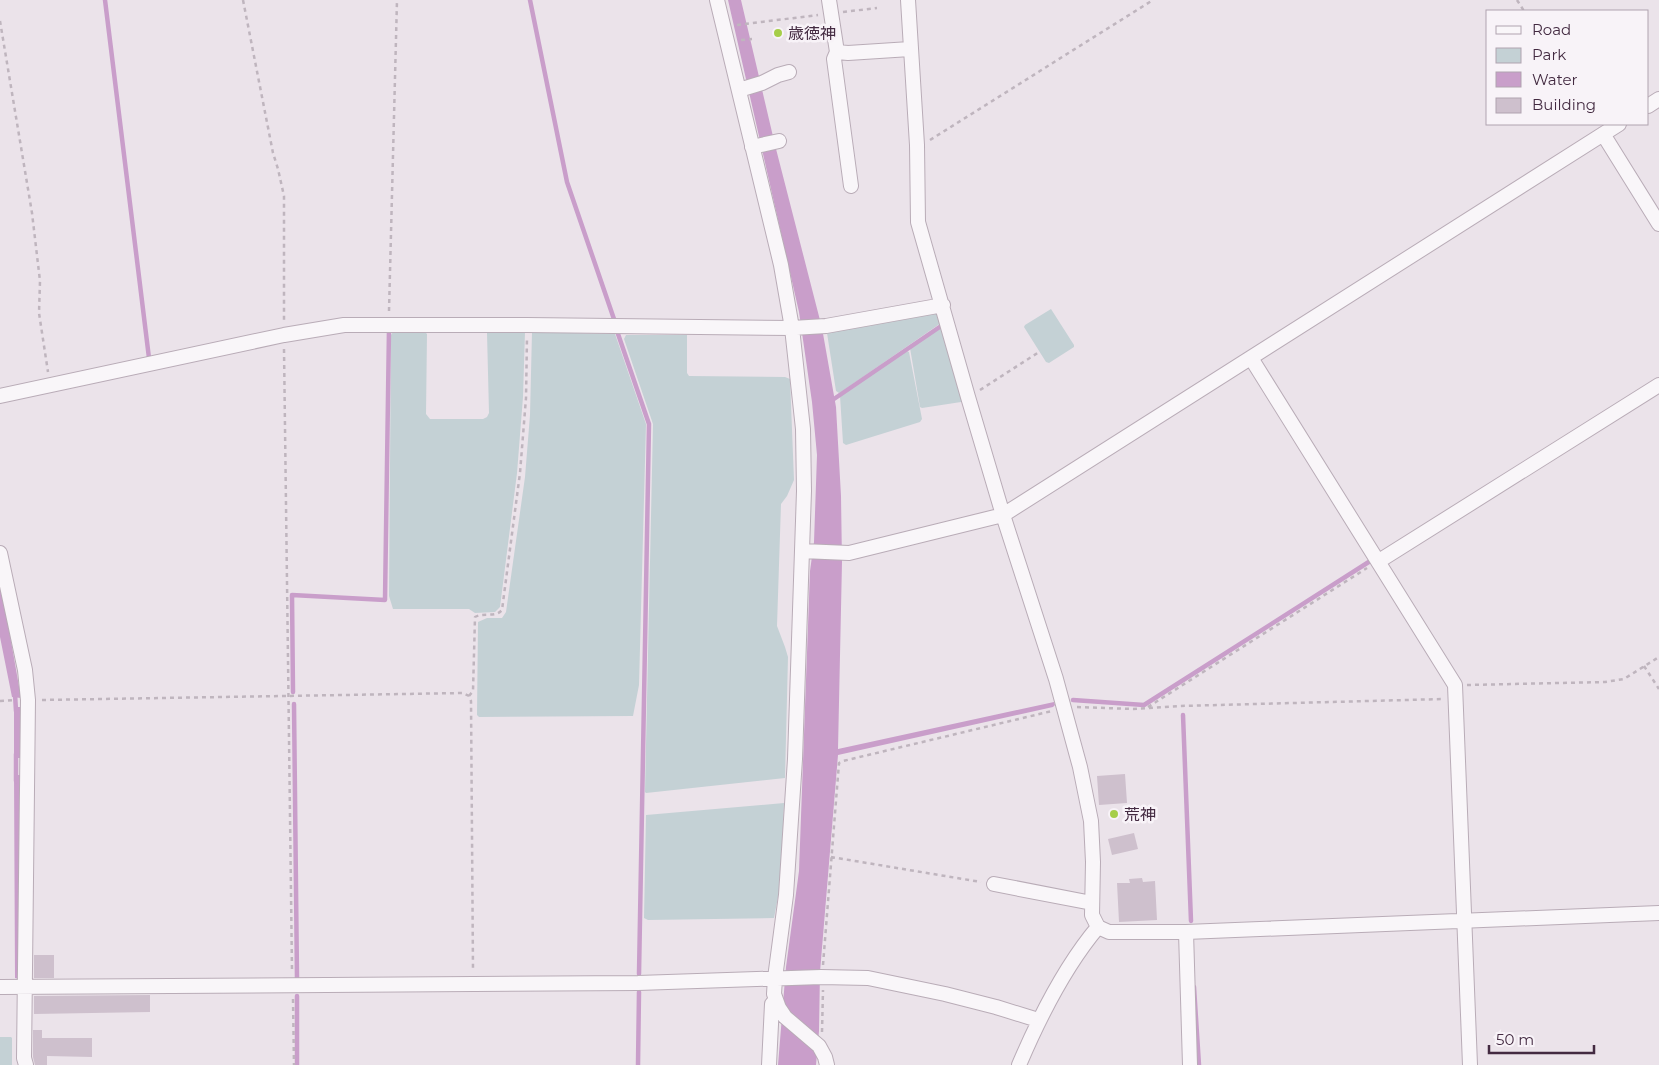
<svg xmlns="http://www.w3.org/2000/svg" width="1659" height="1065" font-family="Montserrat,'Noto Sans JP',sans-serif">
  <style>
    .green { fill: #c4d1d5 }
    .water { fill: #c99eca }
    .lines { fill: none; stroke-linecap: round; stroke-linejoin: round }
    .stream { stroke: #c99eca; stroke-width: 4.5 }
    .building { fill: #cec0cd }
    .minor-casing { stroke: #b9acb7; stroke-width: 16 }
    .path { stroke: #bfb5be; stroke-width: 2.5; stroke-dasharray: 4 4; stroke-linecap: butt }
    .minor { stroke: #f9f6f9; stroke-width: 14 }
    .poi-dot { fill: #a6ce49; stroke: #f8f3f8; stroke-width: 2 }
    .labels { text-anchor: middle; stroke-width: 5; stroke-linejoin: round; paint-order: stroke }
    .poi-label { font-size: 16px; fill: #432a41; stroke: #f8f3f8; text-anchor: start }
  </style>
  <rect width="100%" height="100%" fill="#ebe3ea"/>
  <path class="green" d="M1051 309 1074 345V347L1049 363 1046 362 1024 327 1025 325Z
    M937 310 941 323 841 392 839 393 836 391 827 333Z
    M942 326 963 398 961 402 922 408 920 407 910 348Z
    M489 331 525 332 523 397 517 473 500 607 495 612 475 613 469 609H393L389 596 391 335 393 332H425L427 334 426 414 430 419H483L487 417 489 413 487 333Z
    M532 332 615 334 646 424 639 685 633 716 479 717 477 715 478 622 487 618H502L506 612 525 477 530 415Z
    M685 335H687V373L689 376 785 377 790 379 794 480 787 496 781 504 777 626 785 647 788 657 785 778 646 793 645 792 653 424 624 339 626 335Z
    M907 351 909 352 922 419 920 422 846 445 843 443 840 396Z
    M784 803 781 881 774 918 648 920 644 918 646 815Z
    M0 1037H11L12 1038V1065H0Z"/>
  <path class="water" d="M728 0H741L775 145 822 328 836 407 841 496 842 562 838 749 1054 702 1055 705 1053 707 838 755 820 972 819 1031 816 1065H778L786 967 799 871 810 571 814 542 817 455 812 402 799 312Z
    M0 578 21 698 12 697 0 637Z
    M14 707H20V758H14Z
    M14 775H20L19 979 15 978Z"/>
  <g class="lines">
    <path class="stream" d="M105 0 149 358
      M530 0 567 182 615 322
      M617 331 649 424 639 974
      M831 401 944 324
      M293 692 292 595 385 600 389 329
      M15 694 16 711
      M1073 700 1144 705 1375 558
      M294 704 297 978
      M1183 715 1191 921
      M16 754V781
      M1194 987 1199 1065
      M297 996V1065
      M638 1065 639 992"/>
  </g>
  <path class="building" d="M1125 774 1127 803 1099 805 1097 776Z
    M1134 833 1138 849 1112 855 1108 839Z
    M1142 878 1143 882 1155 881 1157 920 1119 922 1117 883H1130L1129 879Z
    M34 955H54V978H34Z
    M150 995V1012L34 1014V996Z
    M33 1030H42V1038H92V1057L47 1056V1065H35L33 1057Z"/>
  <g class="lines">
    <g class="minor-casing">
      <path id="minor" d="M717 0 781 265 792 328 803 429 804 491 795 759 786 895 775 978 774 994 779 1008 785 1017 819 1046 825 1057 827 1065
        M829 0 837 52 848 53 910 49
        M908 0 917 145 918 222 968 397 1003 515 1056 679 1080 767 1091 821 1093 862 1092 915 1098 927 1109 932H1186L1659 913
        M837 52 834 59 851 186
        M739 90 762 83 778 75 789 72
        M1648 106 1659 99
        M1603 134 1659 224
        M752 147 779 141
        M1251 358 1455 685 1470 1065
        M0 396 284 335 344 325H527L792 328 826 326 943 305
        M802 551 849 553 1003 515 1619 124
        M0 553 25 670 28 700 24 1058 26 1065
        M1379 561 1659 385
        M994 884 1092 903
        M1186 932 1190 1065
        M0 987 638 983 821 977 868 978 945 994 996 1007 1038 1020
        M769 1065 772 1004 776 1000
        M1019 1065C1039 1018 1065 966 1098 927"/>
    </g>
    <path class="path" d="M243 0 273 153 278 169 284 196V321
      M1517 0 1524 11
      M843 12 877 8
      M0 21 32 213 40 281 39 313 48 372
      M737 25 818 15
      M741 40 752 39
      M930 140 1153 0
      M389 311 397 0
      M284 349 292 971
      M980 390 1039 352
      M1644 666 1659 689
      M1467 685 1605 682 1624 679 1659 657
      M469 696 473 691 475 617C484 612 495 618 502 610L520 473 526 398 527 337
      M42 700 463 693 469 696 471 701 473 970
      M0 701 14 700
      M1077 707 1133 709 1180 706 1444 699
      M1148 707 1367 568
      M831 857 981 882
      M823 965 839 763 843 761 1052 711
      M293 999 294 1065
      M822 1032 823 990"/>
    <use href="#minor" class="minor"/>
  </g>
  <g class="poi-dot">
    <circle cx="778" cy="33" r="5"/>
    <circle cx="1114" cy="814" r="5"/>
  </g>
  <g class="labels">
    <g class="poi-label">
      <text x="788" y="39">歳徳神</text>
      <text x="1124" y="820">荒神</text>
    </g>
  </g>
  <rect x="1486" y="10" width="162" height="115" fill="#f8f3f8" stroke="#b0a3af"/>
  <rect x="1496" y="26" width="25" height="8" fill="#f9f6f9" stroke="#b0a3af"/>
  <text x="1532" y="35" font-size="15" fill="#432a41">Road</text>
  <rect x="1496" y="48" width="25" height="15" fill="#c4d1d5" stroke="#b0a3af"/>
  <text x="1532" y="60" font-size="15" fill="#432a41">Park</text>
  <rect x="1496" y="72" width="25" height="15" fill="#c99eca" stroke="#b0a3af"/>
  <text x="1532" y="85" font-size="15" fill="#432a41">Water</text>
  <rect x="1496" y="98" width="25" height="15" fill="#cec0cd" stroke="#b0a3af"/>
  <text x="1532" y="110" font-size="15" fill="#432a41">Building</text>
  <path d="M1489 1045v8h105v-8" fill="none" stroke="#432a41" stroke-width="2.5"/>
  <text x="1496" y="1045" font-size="15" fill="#432a41" stroke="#f8f3f8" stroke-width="4" paint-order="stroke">50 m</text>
</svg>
